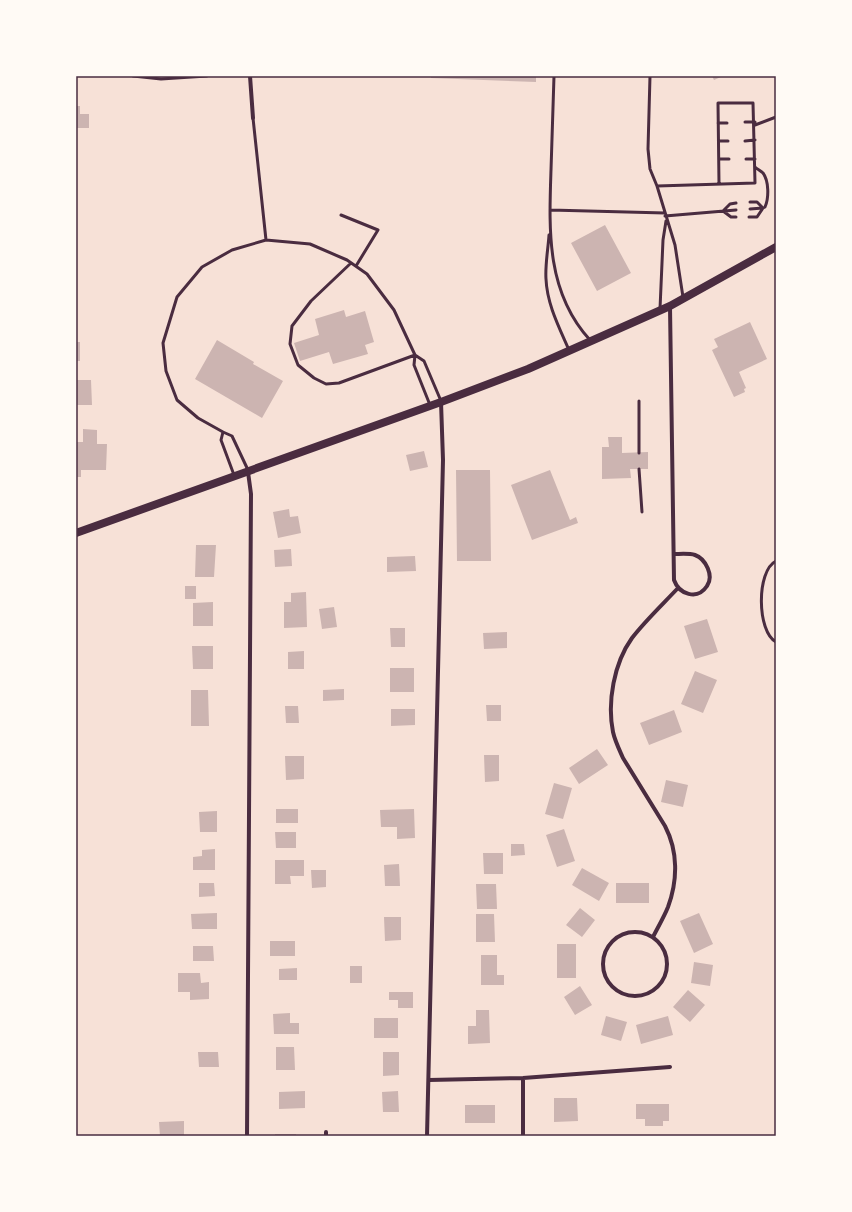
<svg xmlns="http://www.w3.org/2000/svg" width="852" height="1212" font-family="Helvetica,sans-serif">
  <style>
    .building { fill: #ccb4b1 }
    .lines { fill: none; stroke-linecap: round; stroke-linejoin: round }
    .service { stroke: #4a2c40; stroke-width: 3 }
    .minor { stroke: #4a2c40; stroke-width: 4 }
    .secondary { stroke: #4a2c40; stroke-width: 8 }
    .neatline { fill: none; stroke: #4a2c40; stroke-width: 1.5 }
  </style>
  <rect width="100%" height="100%" fill="#f7e1d7"/>
  <path class="building" d="M431 76H536V82L431 78Z
    M712 76H723L714 80Z
    M76 106H80V114H89V128H76Z
    M605 225 631 273 597 291 571 243Z
    M344 310 346 317 365 311 374 342 365 345 368 354 333 364 329 352 300 361 294 343 319 335 315 319Z
    M750 322 767 359 739 372 746 388 744 389 745 392 734 397 712 350 718 347 714 339Z
    M217 340 254 362 253 364 283 381 262 418 195 379Z
    M76 342H80V361H76Z
    M76 380H91L92 405H76Z
    M83 429 97 430V444H107L106 470H81V477H76V442H83Z
    M608 437H622V453L648 452V469H630L631 478 602 479V447H609Z
    M424 451 428 467 410 471 406 455Z
    M456 470H490L491 561H457Z
    M550 470 570 520 576 517 578 523 532 540 511 485Z
    M289 509 290 517 298 516 301 533 278 538 273 512Z
    M196 545H216L214 577H195Z
    M291 549 292 566 275 567 274 550Z
    M415 556 416 571 387 572V557Z
    M185 586H196V599H185Z
    M306 592 307 627 284 628V602H291V593Z
    M213 602V626H193V603Z
    M334 607 337 627 322 629 319 609Z
    M707 619 718 652 695 659 684 626Z
    M390 628H405V647H391Z
    M507 632V648L484 649 483 633Z
    M192 646H213V669H193Z
    M304 651V669H288V652Z
    M390 668H414V692H390Z
    M695 671 717 680 703 713 681 704Z
    M344 689V700L323 701V690Z
    M191 690H208L209 726H191Z
    M486 705H501V721H487Z
    M285 706H298L299 723H286Z
    M391 709H415V725L391 726Z
    M674 710 682 732 649 745 640 723Z
    M597 749 608 765 579 784 569 768Z
    M484 755H499V781L485 782Z
    M285 756H304V779L286 780Z
    M666 780 688 785 683 807 661 802Z
    M554 783 572 788 563 819 545 814Z
    M276 809H298V823H276Z
    M414 809 415 838 397 839V827H381L380 810Z
    M217 811V832H200L199 812Z
    M564 829 575 861 557 867 546 835Z
    M275 832H296V848H276Z
    M511 844H524L525 855 511 856Z
    M215 849V870H193V857L202 856V850Z
    M483 853H503V874H484Z
    M275 860H304V876H290L291 884H275Z
    M399 864 400 886H385L384 865Z
    M582 868 609 883 599 901 572 885Z
    M311 870H326V887L312 888Z
    M199 883H214L215 896 199 897Z
    M616 883H649V903H616Z
    M476 884H496L497 909H477Z
    M580 908 595 920 582 937 566 925Z
    M217 913V929H192L191 914Z
    M699 913 713 944 694 953 680 921Z
    M476 914H494L495 942H476Z
    M384 917H401V940L385 941Z
    M270 941H295V956H270Z
    M557 944H576V978H557Z
    M193 946H213L214 961H193Z
    M481 955H497V975H504V985H481Z
    M694 962 713 965 710 986 691 983Z
    M350 966H362V983H350Z
    M297 968V980H279V969Z
    M178 973H200L201 983 209 982V999L190 1000V992H178Z
    M580 986 592 1005 575 1015 564 997Z
    M688 990 705 1005 690 1022 673 1007Z
    M389 992H413V1008H398V1000H389Z
    M476 1010H489L490 1043 468 1044V1026H476Z
    M290 1013V1023H299V1034H274L273 1014Z
    M606 1016 627 1022 621 1041 601 1035Z
    M668 1016 673 1035 641 1044 636 1025Z
    M374 1018H398V1038H374Z
    M276 1047H294L295 1070H276Z
    M198 1052H218L219 1067H199Z
    M383 1052H399V1075L383 1076Z
    M305 1091V1108L279 1109V1092Z
    M398 1091 399 1112H383L382 1092Z
    M554 1098H577L578 1121 554 1122Z
    M636 1104H669V1121H663V1126H645V1119H636Z
    M465 1105H495V1123H465Z
    M184 1121V1136H160L159 1122Z
    M275 1134H296V1136H275Z"/>
  <g class="lines">
    <path class="service" d="M133 76 161 79 207 76
      M554 76C553 107 552 139 551 170 549 230 546 292 590 340
      M650 76 648 149 650 169 657 186 675 245 683 297
      M253 118 266 240
      M745 122H755
      M718 123H727
      M755 125 776 117
      M719 141H728
      M745 141 755 140
      M719 159H729
      M746 159H755
      M657 186 755 183 753 103H718L719 184
      M750 202H757L763 208
      M750 209 763 208
      M550 210 665 213
      M723 211 730 204 736 203
      M723 211 731 217H736
      M341 215 378 230 356 266
      M665 216 736 210
      M749 217H757L763 208 765 207C769 198 769 181 763 173 761 171 757 169 755 167
      M549 235C548 250 545 265 546 279 547 304 559 327 569 350
      M660 309 663 240 666 221
      M639 401V453
      M430 405 414 365 415 355 424 361 441 401
      M223 432 198 418 177 400 166 371 163 343 177 297 202 267 232 250 266 240 310 244 347 260 367 274 394 310 415 355 339 383 326 384 314 378 298 365 290 344 292 326 311 301 351 263
      M639 469 642 512
      M234 475 221 440 223 432 232 436 248 470
      M776 561C756 571 757 632 776 642"/>
    <path class="minor" d="M250 76 253 118
      M670 307 674 580C679 594 697 601 707 586 714 576 706 559 695 555 689 553 680 554 674 554
      M603 964a32 32 0 1 1 64 0a32 32 0 1 1-64 0Z
      M653 937C658 927 664 917 668 907 678 880 678 851 665 826L623 758C619 749 615 741 613 732 607 702 614 663 632 638 645 621 663 604 678 588
      M523 1078V1136
      M429 1080 523 1078 670 1067
      M326 1132V1136
      M247 1136 251 494 248 472
      M427 1136 443 460 441 402"/>
    <path class="secondary" d="M76 533 441 402 528 369 670 306 776 247"/>
  </g>
  <rect width="852" height="1212" fill="none" stroke="#fffaf5" stroke-width="154"/>
  <rect x="77" y="77" width="698" height="1058" class="neatline"/>
</svg>
